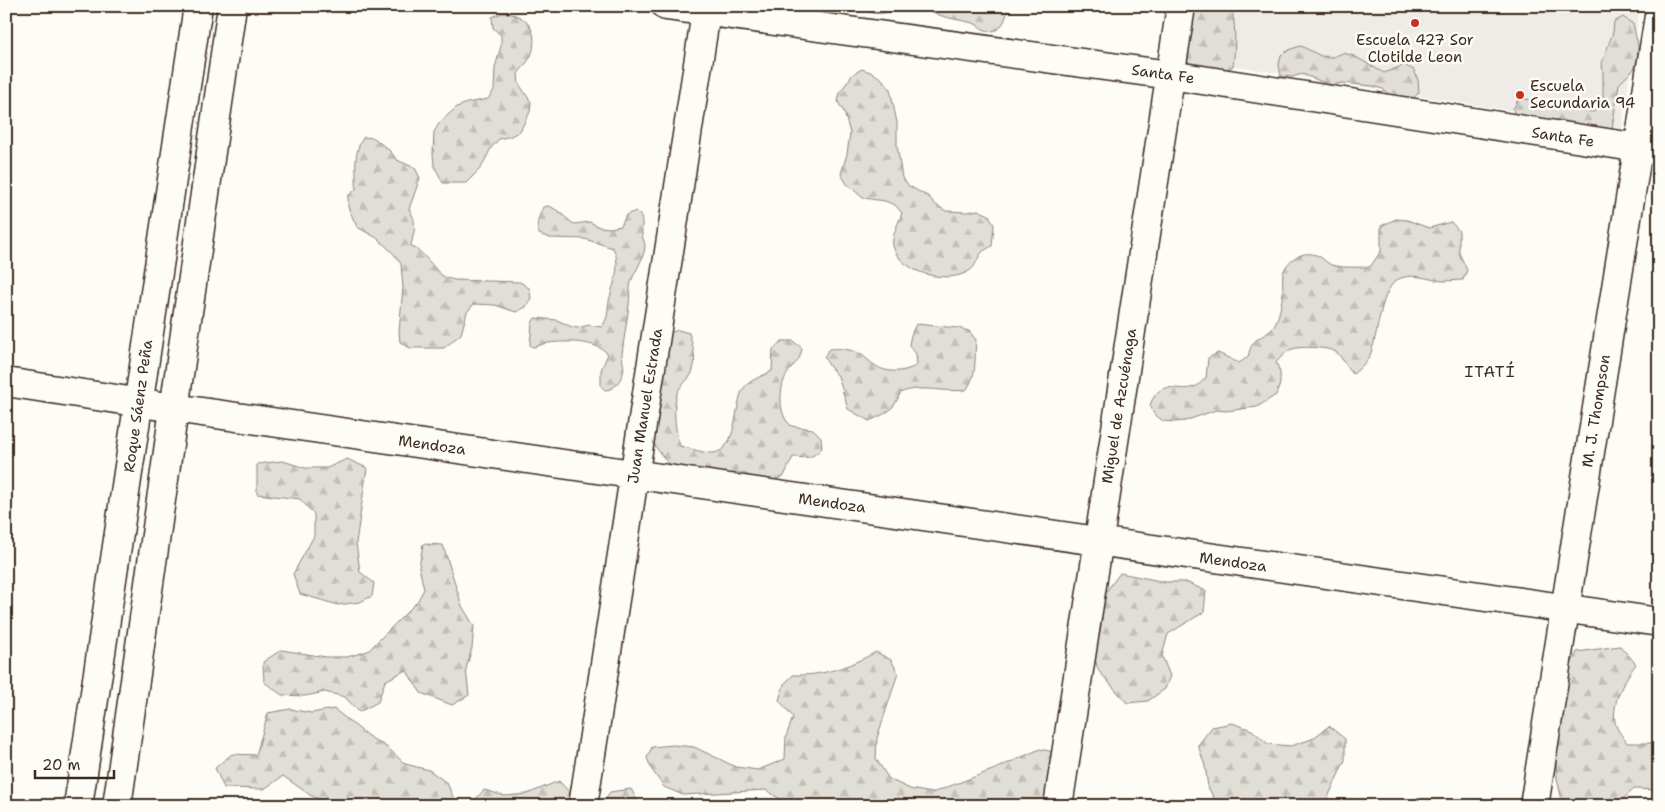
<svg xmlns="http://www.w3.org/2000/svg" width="1665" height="812" font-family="'Shantell Sans',sans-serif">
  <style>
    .built { fill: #efece7 }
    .forest { fill: url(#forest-firs); stroke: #8e847a }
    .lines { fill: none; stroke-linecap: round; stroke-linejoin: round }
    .minor-casing { stroke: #3b2a1e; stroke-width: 31 }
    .minor { stroke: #fdfcf7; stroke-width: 28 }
    .poi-dot { fill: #c8321e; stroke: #fdfcf7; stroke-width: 2 }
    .labels { text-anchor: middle; stroke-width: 5; stroke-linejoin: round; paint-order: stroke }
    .poi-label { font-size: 15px; fill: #3b2a1e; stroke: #fdfcf7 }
    .street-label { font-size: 15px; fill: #3b2a1e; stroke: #fdfcf7 }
    .neighbourhood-label { font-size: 16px; letter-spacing: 1px; fill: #3b2a1e; stroke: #fdfcf7 }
  </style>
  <defs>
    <pattern id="forest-firs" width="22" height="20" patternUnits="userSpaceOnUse" patternTransform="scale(1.25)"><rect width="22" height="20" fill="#e1ded7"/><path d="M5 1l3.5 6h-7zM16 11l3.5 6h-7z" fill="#c2bfb8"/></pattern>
  </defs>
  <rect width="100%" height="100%" fill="#fdfcf7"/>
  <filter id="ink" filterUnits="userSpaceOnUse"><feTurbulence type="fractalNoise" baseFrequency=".02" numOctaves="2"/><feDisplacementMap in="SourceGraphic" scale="10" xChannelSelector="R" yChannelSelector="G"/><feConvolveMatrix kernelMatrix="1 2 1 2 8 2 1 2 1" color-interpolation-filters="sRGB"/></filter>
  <g filter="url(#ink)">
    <path class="built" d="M1214 6H1640L1622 129 1205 61Z"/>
    <path class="forest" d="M860 6H1009C1006 19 1001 37 983 29 979 27 977 24 973 23 962 20 950 19 939 15 934 13 928 8 922 7 905 3 876 24 860 6Z
      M1191 6H1229C1237 14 1235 55 1233 66L1224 73 1192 70C1179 44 1185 33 1191 6Z
      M502 13C526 13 539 30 532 53 530 60 522 68 518 74L519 84 531 102 530 112 520 131 511 136 499 139 491 148 481 168 466 183H443L434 165 433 154 434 132 440 122 457 107 467 103 488 99 494 90 495 68 501 46V35L493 28 492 17Z
      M1623 17 1633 24 1638 45V58L1634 69 1619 84 1612 128 1602 134 1516 118 1513 109 1518 100 1526 99 1570 110 1593 112 1603 105V73L1602 63 1613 32 1614 22Z
      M1301 46 1321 56 1333 57 1343 53 1354 56 1384 73 1404 65 1414 70 1418 80 1419 92 1412 100 1391 97 1383 89 1373 86 1343 83 1330 85 1302 74 1292 77 1281 76 1279 65 1281 55 1291 49Z
      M862 69 873 73 882 79 890 89 897 123V145L902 178 909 186 929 197 936 205 946 211 967 212 978 210 989 215 994 225 992 246C989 248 984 250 982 252 977 258 976 267 969 271 947 285 900 273 893 246 891 236 899 222 902 213L895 205 885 201 863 198 847 184 841 174 847 154 850 133 844 112 838 102 840 92 853 74Z
      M364 137 374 138 390 151 397 160 415 168 420 178 409 209C418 223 414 230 411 246 428 255 430 266 443 276 446 278 451 279 454 280L520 282 529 288 531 298 526 307 516 312 495 305 474 304 467 312 461 334 444 348H410L400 342 399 332 403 287 401 264 394 254 377 238 357 227 348 207V196L356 189C357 170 352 153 364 137Z
      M548 206C557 208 565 218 574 224L590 222 599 227 610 228 621 226 626 215 636 211C645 218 641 226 642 235 643 239 645 243 645 246 644 260 635 270 631 282 629 289 630 298 629 305 627 321 624 337 622 354 622 361 625 366 623 373 620 381 614 390 605 390L601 386V370L608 354C596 340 565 341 548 343 542 343 539 347 533 347L530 345 532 323 535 318 557 320 572 327 578 328 589 325 601 327C609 319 607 311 609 301 613 284 622 265 613 248L585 239 550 238 539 234C535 224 539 217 543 207Z
      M1396 219 1407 220 1429 228 1451 222 1459 231V253L1467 270 1463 280C1456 280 1450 281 1443 281 1429 280 1415 273 1401 278 1379 285 1379 338 1369 357 1365 364 1359 369 1353 374 1346 367 1343 358 1336 352 1329 347 1300 346 1292 349 1286 351 1281 358 1276 362L1280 372V384L1276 395 1257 407 1226 411 1216 410 1185 421 1175 422 1163 421 1154 414 1150 405C1162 375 1176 395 1197 386 1200 384 1203 380 1206 378L1208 358 1218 353 1239 363 1248 357C1253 331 1267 341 1276 323 1279 315 1282 302 1283 293 1283 287 1282 280 1283 274 1286 260 1303 250 1316 255 1323 257 1326 264 1335 266 1346 268 1359 267 1370 267L1381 251V226Z
      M916 324 958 328 969 331 976 340C974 359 978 374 966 390 944 393 920 384 900 393 894 411 885 414 869 421L848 409 838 376 830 367 824 357 829 349C840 348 851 349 860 354 866 357 870 363 876 366 888 374 906 372 917 365L916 354 909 345 911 335Z
      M678 330 689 333C693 346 698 362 691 375 687 381 681 385 678 391 672 404 675 432 680 446 688 448 707 454 714 453 738 449 734 405 743 389 749 380 763 376 772 371L773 349 782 341H793L802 348C800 362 794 363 787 374 780 384 779 406 784 416 785 420 789 423 791 426L813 429 821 437 822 448C812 459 807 458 793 457L784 476 774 480 763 482 743 473H733L700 479 689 476 666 461 647 435 667 334Z
      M347 459 367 468 356 543 360 572 374 583 372 596 360 602 338 605 300 594 293 574 314 536V514L300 499 257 494V464L283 461 305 468H327Z
      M423 544 443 545 462 606 474 626 472 648 466 669 469 695 452 705 421 693 406 670 385 681 378 702 359 712 345 697 325 692 305 696 282 695 264 682 263 662 281 650 326 657H347L368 651 417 602 424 589 419 567Z
      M1120 573 1165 582H1186L1206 591 1204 612 1168 634 1162 656 1170 676 1165 689 1148 701 1127 703 1098 670 1093 651 1094 608Z
      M1620 646 1636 664C1624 681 1612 700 1615 722 1616 729 1623 737 1627 743H1659V790L1634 789 1616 806H1572L1562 800 1557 779 1553 714 1567 672 1577 652Z
      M876 652 891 660 898 673 877 738 876 759 889 779 910 789 932 793 995 769 1040 749 1058 753 1052 806H783V801L766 790 683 795 664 787 652 770 647 758 652 747 673 745 694 747 736 767 758 770 785 759 786 737 793 717 779 700 784 684 793 675C824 676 848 667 876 652Z
      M290 709 311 713 334 709 368 736 388 748 405 764 429 770 447 783 457 806H333L310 795 283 776 264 789 224 788 215 768 232 754 256 755 268 713Z
      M1232 723 1252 730 1268 744 1291 746 1312 739 1329 726 1345 739V760L1324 806H1218L1208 787 1205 766 1198 745 1212 727Z
      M559 781 574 797 573 806H474V801L484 790 505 796 527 794Z
      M631 789 640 806H600L610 792Z"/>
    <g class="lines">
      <g class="minor-casing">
        <path id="minor" d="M666 6 1170 75 1659 151
          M6 382 174 408 1659 622
          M78 806 198 6
          M117 806 232 6
          M583 806 707 6
          M1058 806 1181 6
          M1534 806 1659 16"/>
      </g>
      <use href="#minor" class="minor"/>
    </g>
  </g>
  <g class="poi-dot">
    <circle cx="1415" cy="23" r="5"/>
    <circle cx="1520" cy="95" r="5"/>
  </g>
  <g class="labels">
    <g class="poi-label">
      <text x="1415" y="45">Escuela 427 Sor<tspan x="1415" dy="17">Clotilde Leon</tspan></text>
      <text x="1530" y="91" text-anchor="start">Escuela<tspan x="1530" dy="17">Secundaria 94</tspan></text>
    </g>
    <g class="street-label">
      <text transform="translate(1163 74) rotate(8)" y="5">Santa Fe</text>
      <text transform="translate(1563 137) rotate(9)" y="5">Santa Fe</text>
      <text transform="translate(138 406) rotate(-82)" y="5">Roque Sáenz Peña</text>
      <text transform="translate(645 406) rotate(-81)" y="5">Juan Manuel Estrada</text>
      <text transform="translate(1119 406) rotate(-81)" y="5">Miguel de Azcuénaga</text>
      <text transform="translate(1596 411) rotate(-81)" y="5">M. J. Thompson</text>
      <text transform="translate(432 445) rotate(8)" y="5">Mendoza</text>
      <text transform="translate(832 503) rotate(8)" y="5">Mendoza</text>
      <text transform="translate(1233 562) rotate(8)" y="5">Mendoza</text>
    </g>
    <g class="neighbourhood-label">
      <text x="1490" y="377">ITATÍ</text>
    </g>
  </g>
  <rect width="1665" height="812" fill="none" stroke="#fdfcf7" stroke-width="25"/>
  <rect x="12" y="12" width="1640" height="787" fill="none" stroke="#3b2a1e" stroke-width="2" filter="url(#ink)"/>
  <path d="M35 770v8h79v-8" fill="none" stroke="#3b2a1e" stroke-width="2.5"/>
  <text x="42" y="770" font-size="15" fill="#3b2a1e" stroke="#fdfcf7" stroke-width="4" paint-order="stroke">20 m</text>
</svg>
